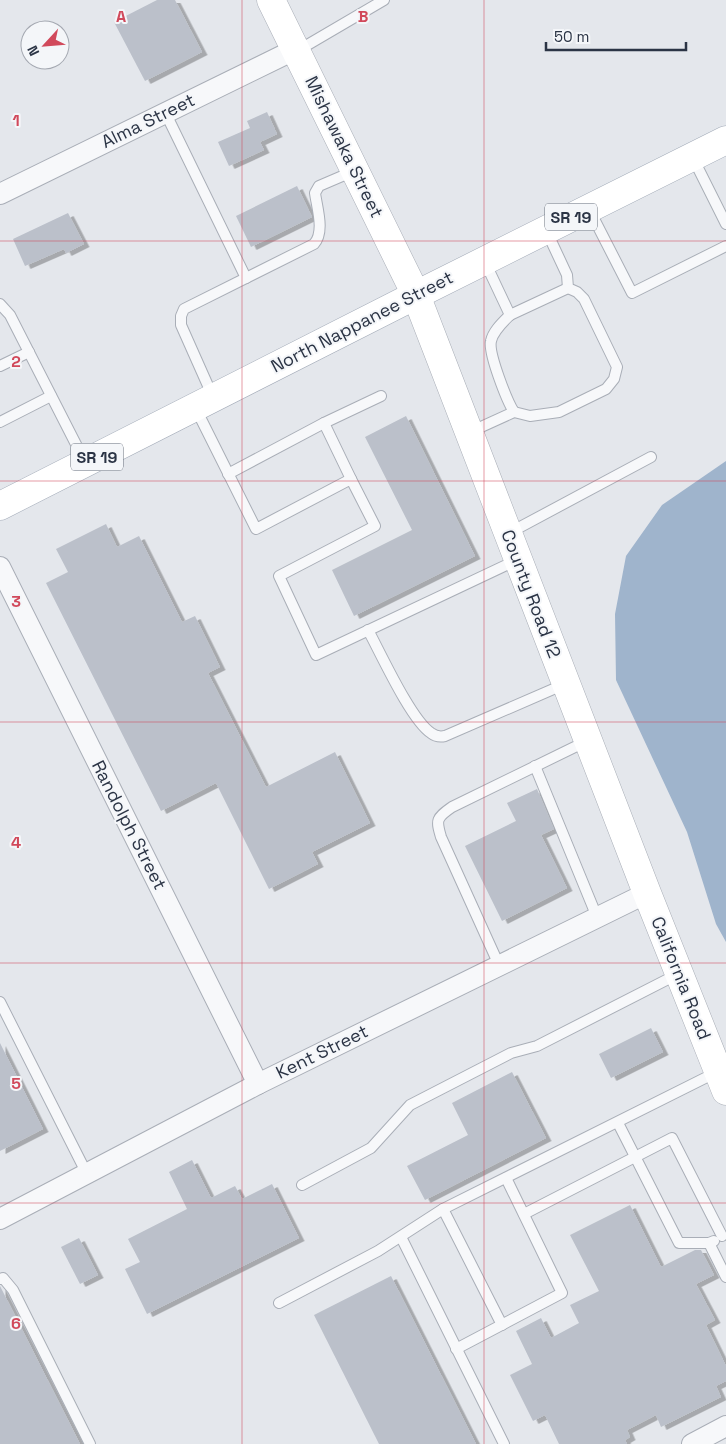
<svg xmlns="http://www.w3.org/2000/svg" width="726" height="1444" font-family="'Space Grotesk',sans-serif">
	<defs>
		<filter id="shadow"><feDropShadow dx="5.5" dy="3" stdDeviation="0" flood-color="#0004"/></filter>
	</defs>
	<rect width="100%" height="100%" fill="#e4e7ec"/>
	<!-- water -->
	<path fill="#9fb4cc" d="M 726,461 L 726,942 L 716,924 L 687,832 L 616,680 L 615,614 L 626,556 L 662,505 Z"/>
	<!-- building -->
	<g fill="#bbc0ca" filter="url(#shadow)">
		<path d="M 157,0 L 175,0 L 202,52 L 145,81 L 114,22 Z"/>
		<path d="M 267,112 L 277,134 L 260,142 L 264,150 L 229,166 L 218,142 L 250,128 L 247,121 Z"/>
		<path d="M 297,186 L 312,217 L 251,247 L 236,216 Z"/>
		<path d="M 68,213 L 84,244 L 66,253 L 64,249 L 25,266 L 13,239 Z"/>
		<path d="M 406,416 L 475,556 L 354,616 L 332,570 L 412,530 L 365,437 Z"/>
		<path d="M 106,524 L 117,547 L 139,536 L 182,622 L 195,616 L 220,667 L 208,673 L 266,787 L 335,752 L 370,823 L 312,852 L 318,864 L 269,889 L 216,783 L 161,811 L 46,583 L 68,572 L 56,549 Z"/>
		<path d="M 537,789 L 554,829 L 541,835 L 567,888 L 502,921 L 465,846 L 516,821 L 507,803 Z"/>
		<path d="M 651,1028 L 663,1052 L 611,1078 L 599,1054 Z"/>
		<path d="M 0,1043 L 43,1129 L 0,1151 Z"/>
		<path d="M 512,1072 L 546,1138 L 425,1200 L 407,1166 L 468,1135 L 452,1103 Z"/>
		<path d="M 192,1160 L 211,1198 L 235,1186 L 242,1199 L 272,1184 L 299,1238 L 147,1314 L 125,1269 L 140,1262 L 128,1239 L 187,1209 L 169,1172 Z"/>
		<path d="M 630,1205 L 661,1267 L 695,1250 L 701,1250 L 714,1275 L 696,1284 L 715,1320 L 706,1325 L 726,1366 L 726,1381 L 716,1386 L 721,1397 L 661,1427 L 656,1415 L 627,1430 L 630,1437 L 625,1440 L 627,1444 L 559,1444 L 545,1415 L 533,1421 L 510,1375 L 532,1364 L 516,1331 L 541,1318 L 551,1338 L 579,1323 L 570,1305 L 599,1291 L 570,1235 Z"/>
		<path d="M 79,1238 L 98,1275 L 80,1284 L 61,1247 Z"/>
		<path d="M 391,1276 L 476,1444 L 379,1444 L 314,1315 Z"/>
		<path d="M 0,1286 L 80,1444 L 0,1444 Z"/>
	</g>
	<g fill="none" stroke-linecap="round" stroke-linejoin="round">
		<defs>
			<g id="lane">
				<path d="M 297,51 L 384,0"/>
				<path d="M 165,112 L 246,278"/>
				<path d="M 693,158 L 726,224"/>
				<path d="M 589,209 L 632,293 L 726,246"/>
				<path d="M 485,262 L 510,315 C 503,322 493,331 491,341 C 488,353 507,401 514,412"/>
				<path d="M 0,304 L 10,315 L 85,462"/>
				<path d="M 510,315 L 568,288"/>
				<path d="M 0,366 L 29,352"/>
				<path d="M 213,397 L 181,325 L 181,316 L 184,309 L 314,244 C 325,232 317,208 315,193 L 319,186 L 354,171"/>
				<path d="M 195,407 L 256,529 L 351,479 L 375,526 L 279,576 L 316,655 L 517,560"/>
				<path d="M 0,422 L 51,396"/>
				<path d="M 324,423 L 351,479"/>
				<path d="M 470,432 L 514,412 L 530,416 L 559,412 L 606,389 L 614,379 L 617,367 L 584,299 L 577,292 L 568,288 L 567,275 L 546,230"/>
				<path d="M 228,474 L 324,423 L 381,396"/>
				<path d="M 509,533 L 651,457"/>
				<path d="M 368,630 C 381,654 411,720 431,733 C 436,737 440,737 445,736 L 565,684"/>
				<path d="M 535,766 L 597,917"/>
				<path d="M 499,965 L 441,837 C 436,820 436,818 452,807 L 587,741"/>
				<path d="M 0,1002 L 87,1174"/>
				<path d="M 618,1123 L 679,1243 L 709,1243"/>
				<path d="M 302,1185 L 371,1148 L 410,1105 L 511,1053 L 537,1046 L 678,974"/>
				<path d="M 443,1209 L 502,1325"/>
				<path d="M 524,1214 L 672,1138 L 722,1236"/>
				<path d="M 401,1237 L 504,1444"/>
				<path d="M 714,1241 L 709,1243 L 726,1277"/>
				<path d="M 0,1279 L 3,1278 L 13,1290 L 90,1444"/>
				<path d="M 279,1303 L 378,1251 L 443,1209 L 717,1072"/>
				<path d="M 456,1349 L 562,1293 L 506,1178"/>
			</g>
			<g id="street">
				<path d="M 0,194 L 296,49"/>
				<path d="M 0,567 L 258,1084"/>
				<path d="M 0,1219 L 258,1084 L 647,893"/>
				<path d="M 692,1444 L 726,1426"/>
			</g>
			<path id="secondary" d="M 271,0 L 416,295 L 647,893 L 726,1091"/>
			<path id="primary" d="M 0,506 L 416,295 L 726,140"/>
		</defs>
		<!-- lane casing -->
		<use href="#lane" stroke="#a9aeb7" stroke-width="12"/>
		<!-- street casing -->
		<use href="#street" stroke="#a9aeb7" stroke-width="22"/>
		<!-- secondary casing -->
		<use href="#secondary" stroke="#a9aeb7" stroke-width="29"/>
		<!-- primary casing -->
		<use href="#primary" stroke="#a3abb8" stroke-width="29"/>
		<!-- lane -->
		<use href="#lane" stroke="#f7f8fa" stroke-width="10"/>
		<!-- street -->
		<use href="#street" stroke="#f7f8fa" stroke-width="20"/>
		<!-- secondary -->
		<use href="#secondary" stroke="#fff" stroke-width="28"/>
		<!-- primary -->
		<use href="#primary" stroke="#fff" stroke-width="28"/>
	</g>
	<!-- grid -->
	<path fill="none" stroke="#d1495b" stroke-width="1" stroke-opacity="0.55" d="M 242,0 L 242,1444M 484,0 L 484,1444M 0,241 L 726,241M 0,481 L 726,481M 0,722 L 726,722M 0,963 L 726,963M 0,1203 L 726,1203"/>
	<g text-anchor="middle" stroke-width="4" stroke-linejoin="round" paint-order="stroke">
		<!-- shield labels -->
		<g fill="#f4f6f9" stroke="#676e7b" stroke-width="1">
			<rect x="545" y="203.5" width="52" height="27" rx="4"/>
			<rect x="71" y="443.5" width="52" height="27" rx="4"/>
		</g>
		<g font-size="16" font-weight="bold" fill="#2b3445">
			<text x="571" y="223">SR 19</text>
			<text x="97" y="463">SR 19</text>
		</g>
		<!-- street labels -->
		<g font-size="18" fill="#2b3445" stroke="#f4f6f9">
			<text transform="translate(148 121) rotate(-26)" y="6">Alma Street</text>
			<text transform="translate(344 147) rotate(64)" y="6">Mishawaka Street</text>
			<text transform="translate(362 322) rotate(-27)" y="6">North Nappanee Street</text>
			<text transform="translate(531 594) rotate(69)" y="6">County Road 12</text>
			<text transform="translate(129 825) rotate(63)" y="6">Randolph Street</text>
			<text transform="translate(681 978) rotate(68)" y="6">California Road</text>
			<text transform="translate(322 1052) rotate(-26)" y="6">Kent Street</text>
		</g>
	</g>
	<g font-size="16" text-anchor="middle" font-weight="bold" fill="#d1495b" stroke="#f4f6f9" stroke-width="4" stroke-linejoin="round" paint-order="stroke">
		<text x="121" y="22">A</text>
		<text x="363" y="22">B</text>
		<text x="16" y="126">1</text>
		<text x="16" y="367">2</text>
		<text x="16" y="607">3</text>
		<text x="16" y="848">4</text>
		<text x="16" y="1089">5</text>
		<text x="16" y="1329">6</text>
	</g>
	<!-- north arrow -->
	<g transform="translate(45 45) rotate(244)"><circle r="24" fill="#f4f6f9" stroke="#a4a8b1"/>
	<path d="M0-4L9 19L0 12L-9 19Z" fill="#d1495b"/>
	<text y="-8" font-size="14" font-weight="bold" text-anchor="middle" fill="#2b3445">N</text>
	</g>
	<!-- scale -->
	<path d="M546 42v8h140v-8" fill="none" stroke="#2b3445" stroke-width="2.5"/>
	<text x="554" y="42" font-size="15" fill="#2b3445" stroke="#f4f6f9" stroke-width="4" paint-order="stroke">50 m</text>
</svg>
